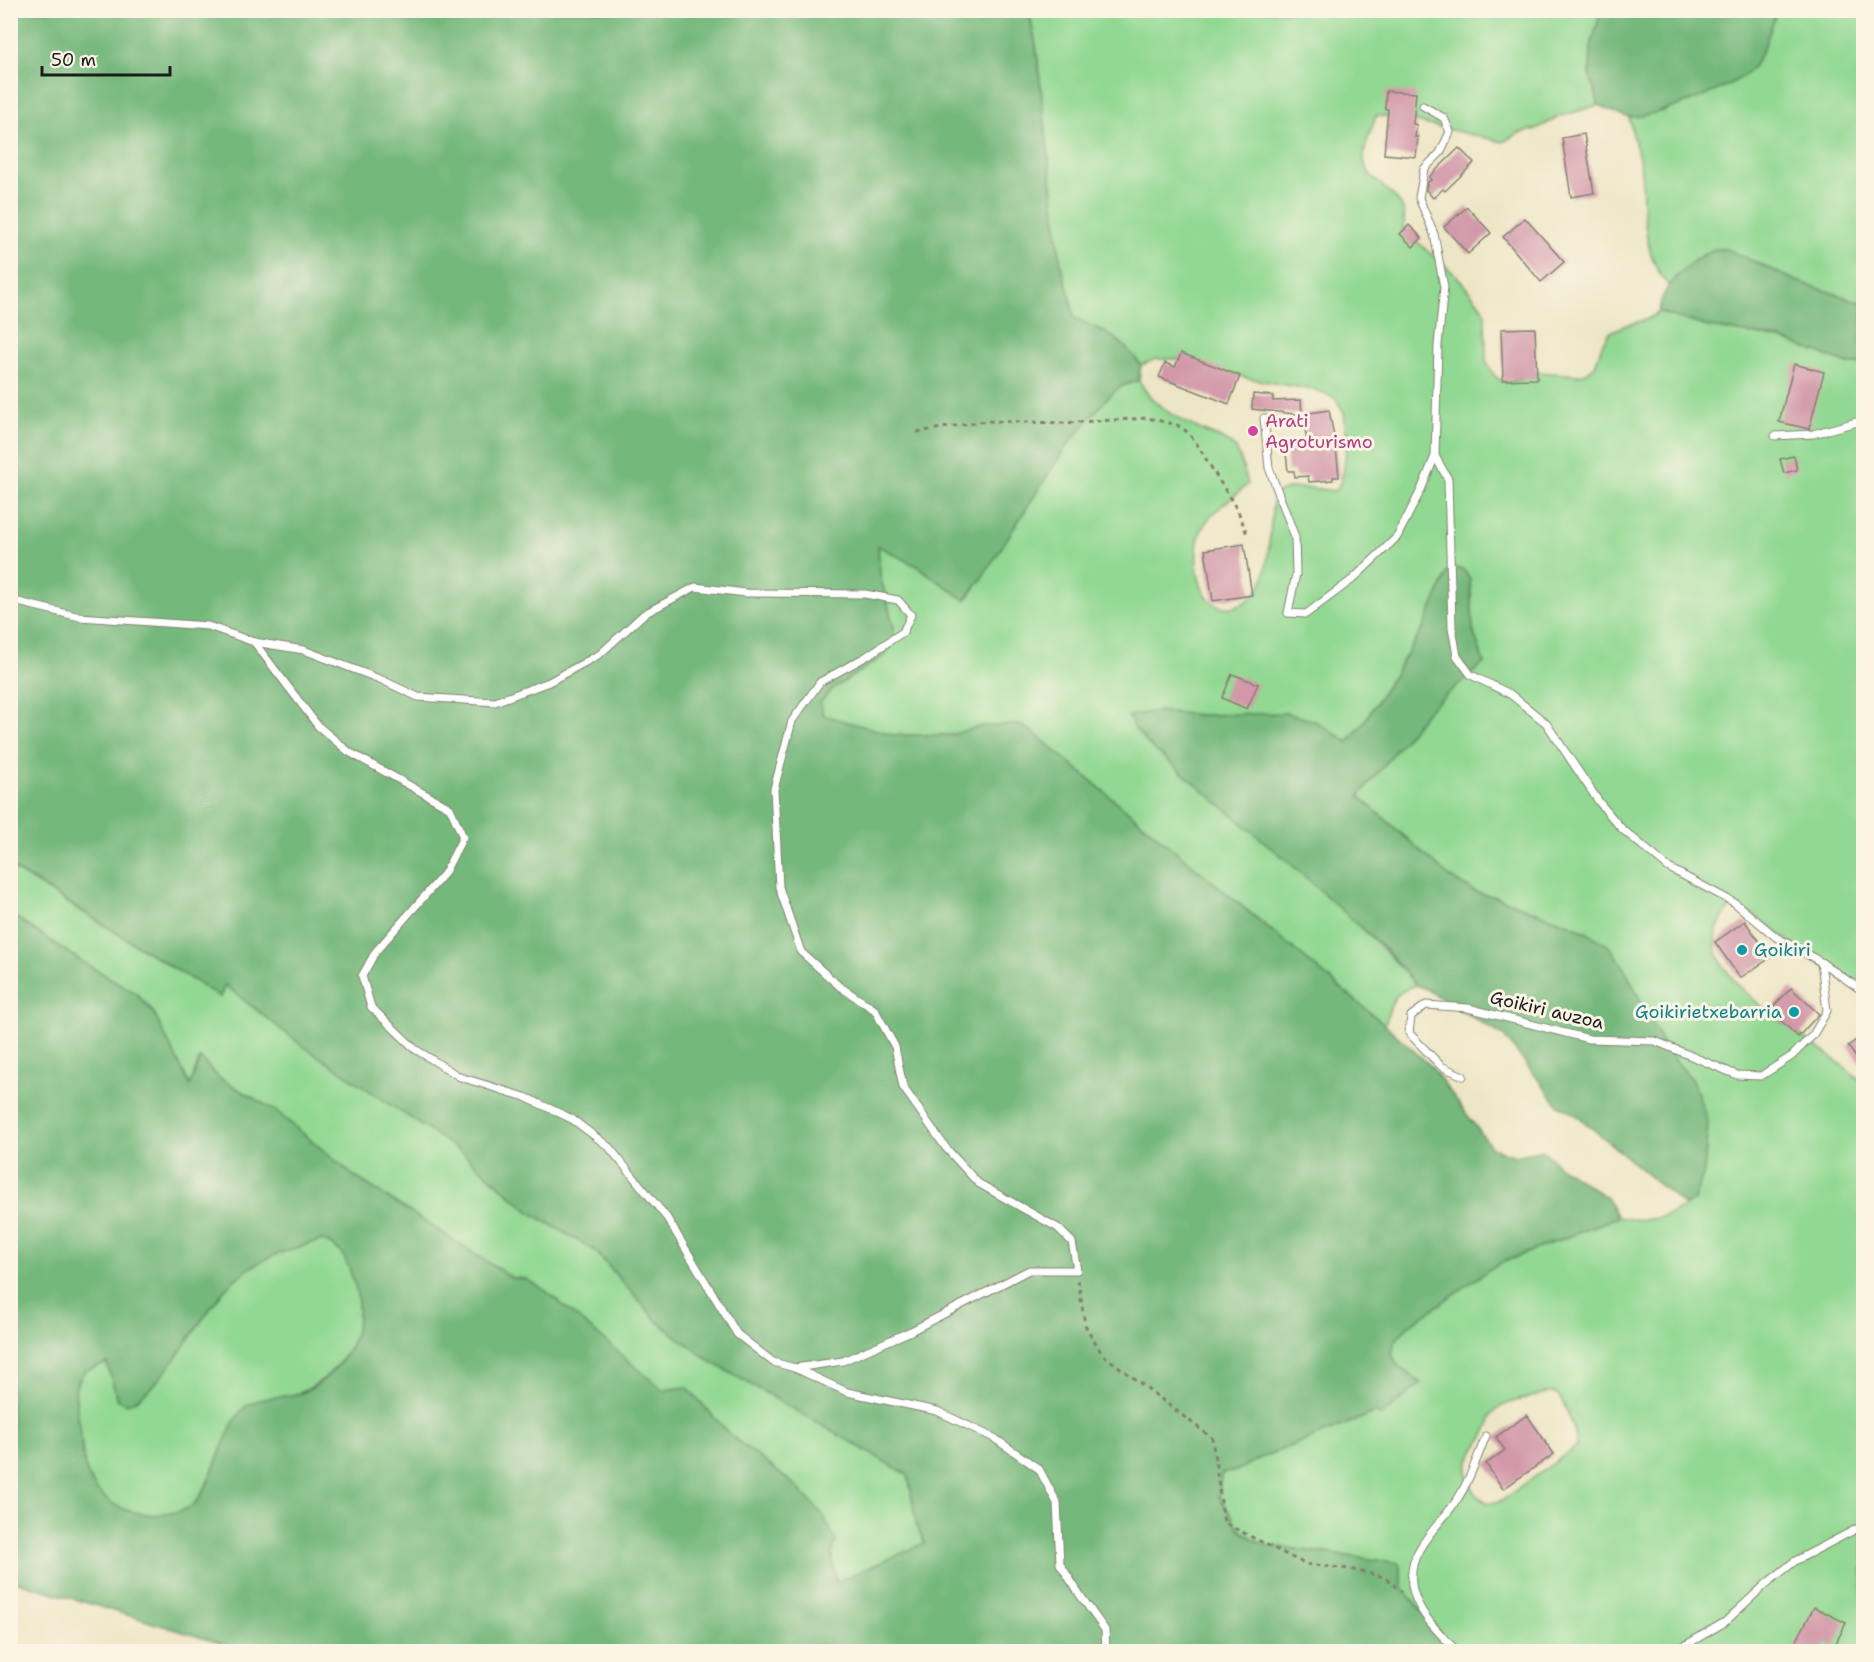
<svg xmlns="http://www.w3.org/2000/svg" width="1874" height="1662" font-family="'Shantell Sans',sans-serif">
	<rect width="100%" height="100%" fill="#fcf5e5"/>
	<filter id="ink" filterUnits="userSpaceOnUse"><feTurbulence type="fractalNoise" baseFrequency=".0167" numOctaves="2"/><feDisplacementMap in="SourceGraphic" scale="12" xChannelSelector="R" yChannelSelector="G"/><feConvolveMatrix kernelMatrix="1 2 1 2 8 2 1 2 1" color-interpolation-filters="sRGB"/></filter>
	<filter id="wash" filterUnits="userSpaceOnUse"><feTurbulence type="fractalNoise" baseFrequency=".008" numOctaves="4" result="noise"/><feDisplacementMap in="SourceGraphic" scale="24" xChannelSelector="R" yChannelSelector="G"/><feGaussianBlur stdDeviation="1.35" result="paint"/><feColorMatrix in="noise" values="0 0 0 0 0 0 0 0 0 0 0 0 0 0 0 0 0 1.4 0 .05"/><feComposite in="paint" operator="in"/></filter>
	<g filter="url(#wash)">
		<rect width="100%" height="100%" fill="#ede6c6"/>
		<!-- green -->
		<g fill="#91d892" stroke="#567a57" stroke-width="1.5" fill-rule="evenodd">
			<path d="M 1029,11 L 1601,11 L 1591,47 L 1590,75 L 1599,105 L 1561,116 L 1536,129 L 1519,133 L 1503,142 L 1395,117 L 1376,116 C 1372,128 1365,143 1364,156 C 1362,182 1403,191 1404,216 C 1405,221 1403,226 1403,230 L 1457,276 L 1482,307 L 1485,314 L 1486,360 L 1493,374 L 1501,381 L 1509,382 L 1522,379 L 1537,372 L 1579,375 L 1587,373 L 1595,366 L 1602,345 L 1609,333 L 1623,326 L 1648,319 L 1659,312 L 1705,326 L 1781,339 L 1848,364 L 1859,364 L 1863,361 L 1863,981 C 1818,982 1764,905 1729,908 C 1722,918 1715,929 1715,942 C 1718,994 1829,1047 1863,1083 L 1863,1651 L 1464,1651 L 1447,1641 L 1403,1589 L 1399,1563 L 1264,1545 L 1241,1531 L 1219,1496 L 1221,1473 L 1236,1471 L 1258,1459 L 1377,1412 L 1421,1383 L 1399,1367 L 1392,1355 L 1395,1341 L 1407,1327 L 1496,1265 L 1618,1217 C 1637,1221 1659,1221 1676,1211 C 1682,1208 1687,1204 1694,1201 L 1693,1080 L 1679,1065 L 1662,1043 L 1622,964 L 1579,928 L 1496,897 L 1477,893 L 1450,877 L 1359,796 L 1427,711 L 1484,663 L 1473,631 L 1470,579 L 1448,572 L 1423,629 L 1366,719 L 1348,742 L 1315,721 L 1200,715 L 1157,711 L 1148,744 C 1238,820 1339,896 1416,985 C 1390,995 1392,1001 1385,1025 L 1030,730 L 982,726 L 950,735 L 894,735 L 823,716 L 820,703 L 832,689 L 884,656 L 894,628 L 880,575 L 878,545 L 917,566 L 966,600 L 980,581 L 1065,448 L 1106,399 L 1120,387 L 1139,380 C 1150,404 1180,421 1204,431 C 1213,436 1230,440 1236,449 C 1242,459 1244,473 1248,484 C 1233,499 1211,510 1202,529 C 1189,554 1198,624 1241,604 C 1250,600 1257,594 1261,585 C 1270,566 1270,519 1274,495 C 1292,483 1314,489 1334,491 L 1339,486 L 1343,474 L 1347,445 L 1344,412 L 1335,398 L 1319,391 L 1247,378 L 1176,359 L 1156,359 L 1141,365 C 1118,335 1108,333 1074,318 L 1070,297 L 1061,266 L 1036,45 ZM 1545,1393 L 1557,1393 C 1567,1409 1575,1427 1577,1446 L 1503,1500 C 1494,1504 1485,1505 1478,1496 C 1453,1466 1477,1452 1489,1426 C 1490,1423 1489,1419 1491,1416 C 1497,1402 1532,1398 1545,1393 Z"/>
			<path d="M 1777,11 L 1863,11 L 1864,248 L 1862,251 L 1864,258 L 1863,303 L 1703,254 L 1668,285 C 1639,252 1646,204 1640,163 C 1637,148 1632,133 1629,117 L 1665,111 L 1761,53 Z"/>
			<path d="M 10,867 L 220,997 L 225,985 L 300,1044 L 464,1154 L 531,1213 L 594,1250 L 658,1322 L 710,1361 L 909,1475 L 918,1527 L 925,1543 L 836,1583 L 832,1552 L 795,1485 L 730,1435 L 687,1387 L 663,1390 L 546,1291 L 526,1279 L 512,1278 L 354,1176 L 276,1111 L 219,1078 L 200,1058 L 190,1086 L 153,1012 L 136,993 L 81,961 L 11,914 Z"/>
			<path d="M 322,1240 C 346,1250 347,1262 355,1285 C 372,1331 337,1381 293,1395 C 283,1399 267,1396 258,1401 C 250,1405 242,1417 236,1424 C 217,1443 209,1500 187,1509 C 152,1522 107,1514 89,1477 C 82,1462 82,1444 80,1428 C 79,1418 73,1396 76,1387 C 77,1382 82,1376 84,1371 L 107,1363 L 117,1399 L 137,1400 L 163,1373 L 226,1287 L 240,1274 L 268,1256 Z"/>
		</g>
		<!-- forest -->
		<g fill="#74b87c" stroke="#486a4c" stroke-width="1.5" fill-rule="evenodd">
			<path d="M 1601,10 L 1777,10 L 1777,11 C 1770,29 1764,54 1751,69 C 1736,87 1651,119 1629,117 C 1619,116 1607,109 1599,105 L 1590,75 L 1591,47 Z"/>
			<path d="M 11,11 L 1029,11 L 1036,45 L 1061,266 L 1070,297 L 1074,318 C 1107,333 1118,335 1141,365 L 1139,380 L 1120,387 L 1106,399 L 1065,448 L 980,581 L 965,600 L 917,566 L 878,546 L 880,575 L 894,628 L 893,645 L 884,656 L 832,689 L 820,703 L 823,715 L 894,735 L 950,735 L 982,726 L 1020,725 L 1030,730 L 1385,1025 L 1430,1065 L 1492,1148 L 1515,1156 L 1543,1150 L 1560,1167 L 1606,1197 L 1618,1217 L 1496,1265 L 1407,1327 L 1395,1341 L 1392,1355 L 1399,1367 L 1421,1383 L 1381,1416 L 1376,1412 L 1258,1459 L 1236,1471 L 1221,1474 L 1219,1496 L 1241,1531 L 1264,1545 L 1399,1563 L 1403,1589 L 1447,1640 L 1464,1651 L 246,1651 L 11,1580 L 10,914 L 81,961 L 136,993 L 153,1012 L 190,1085 L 200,1058 L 219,1078 L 276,1111 L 354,1176 L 512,1278 L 526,1279 L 546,1291 L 663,1390 L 687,1387 L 730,1435 L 795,1485 L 824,1516 L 836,1542 L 832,1553 L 836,1582 L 925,1543 L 917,1527 L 908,1475 L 710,1361 L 658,1322 L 594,1250 L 531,1213 L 464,1154 L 300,1044 L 225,985 L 220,997 L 11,867 ZM 322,1240 C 342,1249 345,1256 352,1276 C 369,1323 351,1363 310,1389 C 289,1401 259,1392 242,1410 C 222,1431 210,1500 188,1508 C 152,1522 107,1514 89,1477 C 82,1462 82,1444 80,1428 C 79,1418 73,1396 76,1387 C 77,1382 82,1376 84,1371 L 107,1363 L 117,1399 L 127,1404 C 165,1390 199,1316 228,1286 C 255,1258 286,1251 322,1240 Z"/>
			<path d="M 1715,249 L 1727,249 L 1794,280 L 1863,303 L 1863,361 L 1859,364 L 1849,364 L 1781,339 L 1705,326 L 1659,312 C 1661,285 1691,259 1715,249 Z"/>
			<path d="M 1453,568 L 1463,569 L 1470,579 L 1473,630 L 1484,663 L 1427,711 L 1359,796 L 1450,877 L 1477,893 L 1496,897 L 1579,928 L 1608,945 L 1622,964 L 1662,1043 L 1679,1065 L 1693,1080 L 1708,1123 L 1704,1173 L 1693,1201 L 1684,1205 L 1575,1114 L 1558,1105 L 1504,1036 L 1426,989 L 1416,985 L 1386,950 L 1293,866 L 1148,744 L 1135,729 L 1128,716 L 1157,711 L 1200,715 L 1287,713 L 1315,721 L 1348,742 L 1366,719 L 1423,629 L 1448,571 Z"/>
		</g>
		<g id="blocks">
			<!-- building -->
			<g fill="#d298a9">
				<path d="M 1386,91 L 1416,93 L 1413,124 L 1417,125 L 1415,137 L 1418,137 L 1416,157 L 1384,154 L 1388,109 L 1385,109 Z"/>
				<path d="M 1584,134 L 1594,193 L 1571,197 L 1562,138 Z"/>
				<path d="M 1459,148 L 1474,163 L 1445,191 L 1443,189 L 1433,198 L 1426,190 L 1427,183 L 1431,180 L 1429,177 Z"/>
				<path d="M 1467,207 L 1491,233 L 1468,254 L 1444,227 Z"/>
				<path d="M 1525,218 L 1564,262 L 1541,282 L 1503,237 Z"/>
				<path d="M 1409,225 L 1422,238 L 1413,247 L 1400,234 Z"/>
				<path d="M 1535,328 L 1537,379 L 1503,380 L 1501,329 Z"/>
				<path d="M 1181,353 L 1240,376 L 1229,404 L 1159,377 L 1165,363 L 1175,367 Z"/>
				<path d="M 1794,364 L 1824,372 L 1809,429 L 1779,422 Z"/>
				<path d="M 1253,394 L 1273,396 L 1273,401 L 1301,400 L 1302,415 L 1252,409 Z"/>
				<path d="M 1329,410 L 1334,437 L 1335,437 L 1339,477 L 1333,477 L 1333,480 L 1309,482 L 1308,476 L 1295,477 L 1294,471 L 1288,471 L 1285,444 L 1307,442 L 1303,414 Z"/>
				<path d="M 1794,456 L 1797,470 L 1784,473 L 1780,459 Z"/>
				<path d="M 1244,544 L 1252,595 L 1213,601 L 1205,550 Z"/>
				<path d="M 1232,674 L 1258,684 L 1247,709 L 1222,698 Z"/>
				<path d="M 1745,921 L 1770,958 L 1740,978 L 1715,942 Z"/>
				<path d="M 1791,988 L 1819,1014 L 1798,1037 L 1770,1010 Z"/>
				<path d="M 1863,1035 L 1863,1068 L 1848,1046 Z"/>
				<path d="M 1527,1415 L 1554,1454 L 1503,1489 L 1486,1464 L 1505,1450 L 1496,1437 Z"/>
				<path d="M 1814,1607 L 1846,1623 L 1834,1647 L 1826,1643 L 1822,1652 L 1791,1652 Z"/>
			</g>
		</g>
	</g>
	<g filter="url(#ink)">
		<use href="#blocks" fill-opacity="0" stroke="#848171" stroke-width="1.5"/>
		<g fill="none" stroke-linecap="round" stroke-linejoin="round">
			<defs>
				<g id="lane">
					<path d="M 1423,106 L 1444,118 L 1450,132 L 1440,153 L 1424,169 L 1419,198 L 1434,234 L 1444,287 L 1438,345 L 1435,456 L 1448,479 L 1452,628 L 1457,656 L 1471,675 L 1510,694 L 1546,723 L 1599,802 L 1621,828 L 1669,868 L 1735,903 L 1776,937 L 1821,962 L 1864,992"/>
					<path d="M 1264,418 L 1269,468 L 1295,537 L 1296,574 L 1288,613 L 1306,614 L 1353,579 L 1397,537 L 1421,490 L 1435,456"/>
					<path d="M 1775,436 L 1813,434 L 1864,420"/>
					<path d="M 10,600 L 80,617 L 208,626 L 254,642 L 318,726 L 349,752 L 450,808 L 463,837 L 444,874 L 376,951 L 362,976 L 371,1007 L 415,1049 L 460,1077 L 525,1097 L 572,1119 L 609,1147 L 667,1218 L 737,1334 L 773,1362 L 795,1368 L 847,1392 L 937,1411 L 994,1438 L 1039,1469 L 1057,1503 L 1060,1564 L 1080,1595 L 1105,1630 L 1106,1652"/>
					<path d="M 254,642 L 304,650 L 382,680 L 418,697 L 495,702 L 549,682 L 600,654 L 644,614 L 695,587 L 746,593 L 865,594 L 898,600 L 911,615 L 903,632 L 867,656 L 820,682 L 792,721 L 774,789 L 779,887 L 801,952 L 839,986 L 875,1010 L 895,1047 L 903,1087 L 946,1148 L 978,1183 L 1058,1228 L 1072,1242 L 1077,1270 L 1029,1270 L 911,1331 L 843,1361 L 795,1368"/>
					<path d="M 1463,1076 L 1441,1066 L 1409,1033 L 1411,1016 L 1426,1005 L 1468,1008 L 1589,1039 L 1655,1041 L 1737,1075 L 1761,1076 L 1792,1056 L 1813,1035 L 1827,1011 L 1821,962"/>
					<path d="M 1458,1652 C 1430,1624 1396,1592 1419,1550 C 1430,1530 1449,1514 1460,1495 C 1471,1477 1478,1455 1486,1436"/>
					<path d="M 1669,1652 L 1686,1645 L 1725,1622 L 1766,1584 L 1795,1561 L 1864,1525"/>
				</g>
			</defs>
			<!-- lane casing -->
			<use href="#lane" stroke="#848171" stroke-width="9"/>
			<!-- path -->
			<g stroke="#848171" stroke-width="3" stroke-dasharray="4.5 4.5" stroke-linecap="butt">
				<path d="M 917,432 L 986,421 L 1063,423 L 1148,418 L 1177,425 L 1186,431 L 1195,441 L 1238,511 L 1247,534"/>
				<path d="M 1078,1280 L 1085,1325 L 1102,1354 L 1212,1438 L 1224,1523 L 1305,1564 L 1349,1569 L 1384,1577 L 1402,1592"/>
			</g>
			<!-- lane -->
			<use href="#lane" stroke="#fff" stroke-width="7"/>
		</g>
	</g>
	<!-- markers -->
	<circle fill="#d1479c" stroke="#fcf5e5" stroke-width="2" cx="1253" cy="431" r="6"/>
	<g fill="#0f9aa8" stroke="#fcf5e5" stroke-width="2">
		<circle cx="1742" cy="950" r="6"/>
		<circle cx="1794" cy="1012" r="6"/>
	</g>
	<g text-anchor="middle" stroke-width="6" stroke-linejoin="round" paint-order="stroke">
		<!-- hotel labels -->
		<g font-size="18" fill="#b23c85" stroke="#fcf5e5" text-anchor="start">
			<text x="1265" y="427">Arati<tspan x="1265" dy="21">Agroturismo</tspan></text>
		</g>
		<!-- culture labels -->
		<g font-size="18" fill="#0d838f" stroke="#fcf5e5" text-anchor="start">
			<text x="1754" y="956">Goikiri</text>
			<text x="1782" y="1018" text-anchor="end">Goikirietxebarria</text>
		</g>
		<!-- street labels -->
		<g font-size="18" fill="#1c1c1c" stroke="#fcf5e5">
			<text transform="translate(1547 1010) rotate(13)" y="6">Goikiri auzoa</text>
		</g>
	</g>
	<!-- margin -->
	<rect width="1874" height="1662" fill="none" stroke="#fcf5e5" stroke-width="36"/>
	<!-- scale -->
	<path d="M42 66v9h128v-9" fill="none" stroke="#1c1c1c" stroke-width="3"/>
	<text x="51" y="66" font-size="18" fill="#1c1c1c" stroke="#fcf5e5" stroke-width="4.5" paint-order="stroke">50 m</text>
</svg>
